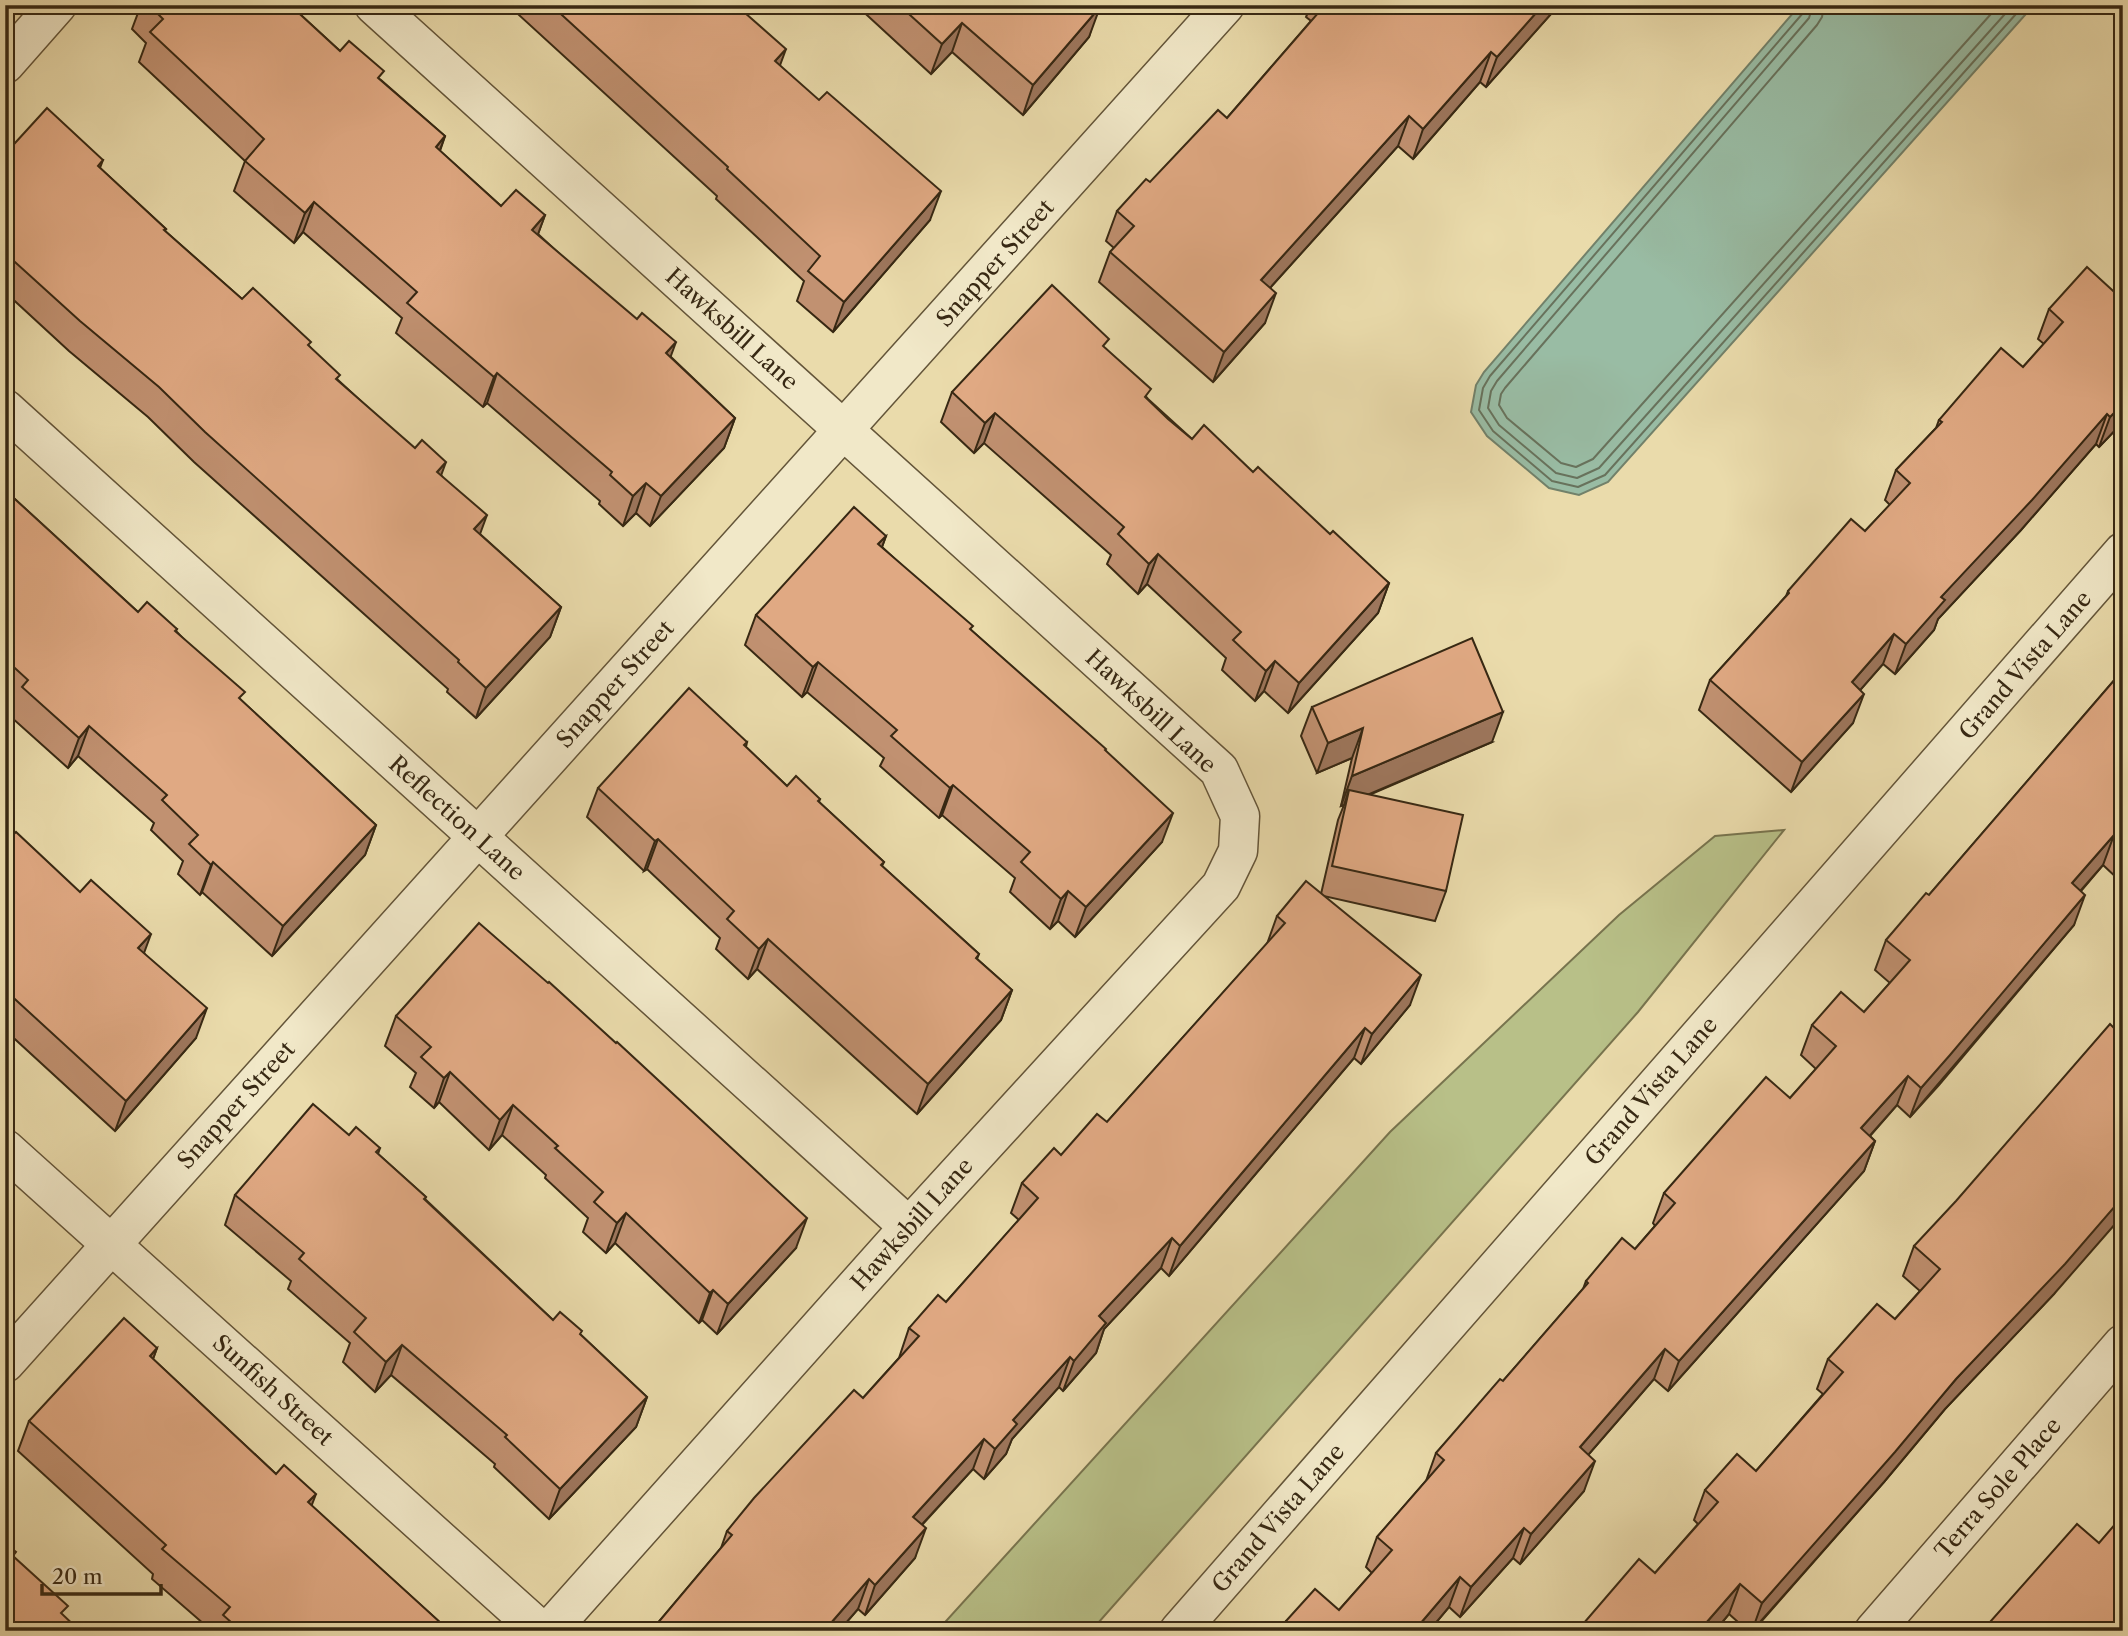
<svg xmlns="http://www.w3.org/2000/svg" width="2128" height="1636" font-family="'Libre Caslon Text',serif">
	<rect width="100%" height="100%" fill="#eadbab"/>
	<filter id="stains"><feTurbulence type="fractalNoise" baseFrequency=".00286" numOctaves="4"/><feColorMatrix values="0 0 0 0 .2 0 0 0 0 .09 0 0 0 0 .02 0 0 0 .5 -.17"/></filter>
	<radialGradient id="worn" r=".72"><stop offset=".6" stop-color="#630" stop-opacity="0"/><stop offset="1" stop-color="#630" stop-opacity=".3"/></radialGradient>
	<!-- green -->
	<path fill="#b8c088" stroke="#78744e" stroke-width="2" d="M 1784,830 L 1638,1012 L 1091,1631 L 937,1631 L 1390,1132 L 1619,915 L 1715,836 Z"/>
	<!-- water -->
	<path fill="#99bca4" stroke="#72816a" stroke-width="2" d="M 1800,5 L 2034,5 L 1608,482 L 1579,495 L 1549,488 L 1487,436 L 1471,412 L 1476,385 L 1484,372 Z"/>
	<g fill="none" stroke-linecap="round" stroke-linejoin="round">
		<!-- shore -->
		<g stroke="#68725c" stroke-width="2">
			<path d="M 1805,5 L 1803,13 L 1490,376 L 1483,388 L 1479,410 L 1493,431 L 1552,481 L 1578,487 L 1605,475 L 2024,5"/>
			<path d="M 1813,5 L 1809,18 L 1497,381 L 1491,391 L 1488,408 L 1499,425 L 1556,473 L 1577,478 L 1599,468 L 2013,5"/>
			<path d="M 1824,5 L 1822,17 L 1817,25 L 1505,388 L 1501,394 L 1499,405 L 1507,418 L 1561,463 L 1576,467 L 1593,459 L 1999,5"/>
		</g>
		<defs>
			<g id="minor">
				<path d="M 374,5 L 1219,770 L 1240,816 L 1238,851 L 1221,886 L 909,1227 L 549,1631"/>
				<path d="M 5,64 L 57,5"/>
				<path d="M 5,409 L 909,1227"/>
				<path d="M 5,1149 L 541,1631"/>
				<path d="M 5,1363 L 1225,5"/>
				<path d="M 1179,1631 L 2123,552"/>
				<path d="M 1874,1631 L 2123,1344"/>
			</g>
		</defs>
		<!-- minor casing -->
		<use href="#minor" stroke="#645539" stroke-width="41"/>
		<!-- minor -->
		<use href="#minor" stroke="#f1e8c8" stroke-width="38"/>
	</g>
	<!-- wall -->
	<g fill="#c19171" stroke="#372813" stroke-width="2">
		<path d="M 141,5 L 290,5 L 340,51 L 381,80 L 445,136 L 440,151 L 501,206 L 545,215 L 538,234 L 671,357 L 735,418 L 724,448 L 650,526 L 636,513 L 623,526 L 599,504 L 600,501 L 487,403 L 483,407 L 396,333 L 402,318 L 303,232 L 294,243 L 234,191 L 245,161 L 139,62 L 146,43 L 132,29 Z"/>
		<path d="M 508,5 L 738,5 L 737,7 L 780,66 L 930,220 L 833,332 L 797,301 L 804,281 L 716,199 L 717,196 Z"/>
		<path d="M 856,5 L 1098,5 L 1089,37 L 1023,115 L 952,52 L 931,74 Z"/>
		<path d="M 1311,5 L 1559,5 L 1486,87 L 1480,82 L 1413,159 L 1398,146 L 1270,288 L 1265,323 L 1213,382 L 1099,282 L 1110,252 L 1114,248 L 1106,241 L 1117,211 L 1227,118 L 1311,21 L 1306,17 Z"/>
		<path d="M 5,154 L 103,160 L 100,168 L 166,229 L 165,231 L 242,299 L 309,346 L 338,380 L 441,475 L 480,534 L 561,607 L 550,637 L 476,718 L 447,692 L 448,689 L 194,462 L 148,417 L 69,351 L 5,292 Z"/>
		<path d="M 2123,300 L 2123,422 L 2099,447 L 2096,444 L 2021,530 L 1938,619 L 1934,630 L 1895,674 L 1883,664 L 1860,690 L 1853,723 L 1791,792 L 1699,710 L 1710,680 L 1786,596 L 1788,591 L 1865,531 L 1890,505 L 1885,500 L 1896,470 L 1936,428 L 1939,420 L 2023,367 L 2044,344 L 2038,339 L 2049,309 Z"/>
		<path d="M 1106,349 L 1148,399 L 1192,439 L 1253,472 L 1389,583 L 1378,613 L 1288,713 L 1264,691 L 1255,701 L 1222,670 L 1226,658 L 1147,584 L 1138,594 L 1107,564 L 1111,555 L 984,443 L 974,453 L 941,422 L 952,392 Z"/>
		<path d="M 5,490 L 138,612 L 177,629 L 176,631 L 241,700 L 376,825 L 365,855 L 272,956 L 202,892 L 200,895 L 178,874 L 183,861 L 151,830 L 154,823 L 78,756 L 68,768 L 11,717 L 14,707 L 5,699 Z"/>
		<path d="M 886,536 L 882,547 L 971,630 L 1105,750 L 1162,842 L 1075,937 L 1058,921 L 1050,929 L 1010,892 L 1015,878 L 942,815 L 939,818 L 880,766 L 884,758 L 807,692 L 802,697 L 745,645 L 756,615 Z"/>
		<path d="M 2123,670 L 2123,873 L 2118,879 L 2103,865 L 2081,891 L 2074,925 L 1939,1085 L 1910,1117 L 1897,1105 L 1870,1136 L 1875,1141 L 1864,1171 L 1668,1391 L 1654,1379 L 1588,1455 L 1584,1491 L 1520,1564 L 1513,1558 L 1460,1617 L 1449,1607 L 1429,1631 L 1283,1631 L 1286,1621 L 1339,1610 L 1372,1573 L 1366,1567 L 1377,1537 L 1426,1481 L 1436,1453 L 1503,1381 L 1583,1289 L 1586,1281 L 1635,1249 L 1655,1226 L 1653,1223 L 1664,1193 L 1790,1098 L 1816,1069 L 1801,1055 L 1812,1025 L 1864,1012 L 1890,983 L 1875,970 L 1886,940 L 1929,895 Z"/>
		<path d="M 1312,707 L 1492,742 L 1369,795 L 1446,891 L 1435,921 L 1324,896 L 1410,1005 L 1361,1064 L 1354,1058 L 1169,1276 L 1161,1268 L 1104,1329 L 1096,1353 L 1063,1391 L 1059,1387 L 1012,1439 L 1006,1454 L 984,1479 L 973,1469 L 922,1525 L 915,1558 L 865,1615 L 858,1609 L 839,1631 L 651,1631 L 721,1548 L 727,1531 L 863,1398 L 899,1358 L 909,1328 L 946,1302 L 1019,1220 L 1011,1213 L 1022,1183 L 1107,1122 L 1267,944 L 1277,916 L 1321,894 L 1338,820 L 1344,805 L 1341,806 L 1352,758 L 1317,773 L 1301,736 Z"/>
		<path d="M 747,742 L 746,747 L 787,786 L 820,799 L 819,802 L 884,862 L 882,866 L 979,954 L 977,959 L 1012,990 L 1001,1020 L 917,1114 L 757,969 L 748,979 L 716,949 L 720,938 L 647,869 L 644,871 L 587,817 L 598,788 Z"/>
		<path d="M 5,826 L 144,953 L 196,1038 L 115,1131 L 5,1030 Z"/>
		<path d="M 396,1016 L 796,1248 L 717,1334 L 702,1320 L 699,1323 L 615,1243 L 606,1253 L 583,1232 L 588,1218 L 545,1178 L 546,1175 L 502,1135 L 489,1150 L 439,1102 L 434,1108 L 410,1087 L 416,1073 L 385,1046 Z"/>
		<path d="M 349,1135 L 380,1148 L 378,1154 L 426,1197 L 425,1199 L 553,1320 L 581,1335 L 647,1397 L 636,1427 L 549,1519 L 494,1467 L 495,1464 L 391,1375 L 375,1392 L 343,1362 L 350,1343 L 288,1289 L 291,1281 L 225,1225 L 235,1195 Z"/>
		<path d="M 1914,1246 L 2054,1294 L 1945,1409 L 1884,1482 L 1753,1631 L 1748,1631 L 1729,1614 L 1715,1631 L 1577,1631 L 1655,1573 L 1698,1524 L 1694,1520 L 1705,1490 L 1756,1471 L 1823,1394 L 1817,1389 L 1828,1359 L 1895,1319 L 1920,1291 L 1903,1276 Z"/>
		<path d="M 157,1348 L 153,1359 L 276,1474 L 443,1625 L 441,1631 L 212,1631 L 152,1579 L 153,1574 L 18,1451 L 29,1421 Z"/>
		<path d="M 2123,1496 L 2123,1508 L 2120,1505 Z"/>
	</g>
	<!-- shaded-wall -->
	<g fill="#9d765c" stroke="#372813" stroke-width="2">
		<path d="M 1543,5 L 1559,5 L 1486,87 L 1497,57 Z"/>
		<path d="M 1100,7 L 1089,37 L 1023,115 L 1033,85 Z"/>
		<path d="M 962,23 L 952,52 L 931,74 L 942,44 Z"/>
		<path d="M 786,49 L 775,79 L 775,61 Z"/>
		<path d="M 1491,52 L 1480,82 L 1413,159 L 1423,129 Z"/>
		<path d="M 1409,116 L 1398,146 L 1250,310 L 1261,280 Z"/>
		<path d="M 445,136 L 434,166 L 436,147 Z"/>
		<path d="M 941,191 L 930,220 L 833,332 L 844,302 Z"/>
		<path d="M 314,202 L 303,232 L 294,243 L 305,213 Z"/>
		<path d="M 545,215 L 534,245 L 532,230 Z"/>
		<path d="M 1276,293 L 1265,323 L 1213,382 L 1224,352 Z"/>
		<path d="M 676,342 L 665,372 L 666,353 Z"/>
		<path d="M 497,373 L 487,403 L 483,407 L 494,377 Z"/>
		<path d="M 2123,404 L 2123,422 L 2099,447 L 2110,417 Z"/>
		<path d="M 995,413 L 984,443 L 974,453 L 985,423 Z"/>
		<path d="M 2107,414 L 2096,444 L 2021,530 L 1938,619 L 1934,630 L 1895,674 L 1906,644 L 1941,597 Z"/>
		<path d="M 735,418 L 724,448 L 650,526 L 661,496 Z"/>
		<path d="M 446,462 L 435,492 L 437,472 Z"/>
		<path d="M 646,483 L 636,513 L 623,526 L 633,496 Z"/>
		<path d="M 487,515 L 476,545 L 474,529 Z"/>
		<path d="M 886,536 L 875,566 L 878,544 Z"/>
		<path d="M 1158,554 L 1147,584 L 1138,594 L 1149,564 Z"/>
		<path d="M 1389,583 L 1378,613 L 1288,713 L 1299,683 Z"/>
		<path d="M 561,607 L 550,637 L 476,718 L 486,688 Z"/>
		<path d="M 1894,634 L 1883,664 L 1841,712 L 1852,682 Z"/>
		<path d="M 1275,661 L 1264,691 L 1255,701 L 1266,671 Z"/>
		<path d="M 818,662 L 807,692 L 802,697 L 813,667 Z"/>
		<path d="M 1864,694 L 1853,723 L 1791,792 L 1802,762 Z"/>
		<path d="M 1503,712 L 1492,742 L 1346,804 L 1349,790 L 1344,805 L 1341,806 L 1352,776 Z"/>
		<path d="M 89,726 L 78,756 L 68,768 L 79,738 Z"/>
		<path d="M 1363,728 L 1352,758 L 1317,773 L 1328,743 Z"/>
		<path d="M 953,785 L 942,815 L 939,818 L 950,788 Z"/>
		<path d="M 1173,813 L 1162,842 L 1075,937 L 1086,907 Z"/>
		<path d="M 376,825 L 365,855 L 272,956 L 283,926 Z"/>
		<path d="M 2114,835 L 2103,865 L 2061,913 L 2072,883 Z"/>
		<path d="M 658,839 L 647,869 L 644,871 L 655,841 Z"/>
		<path d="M 213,862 L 202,892 L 200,895 L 211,865 Z"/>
		<path d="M 2123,866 L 2123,873 L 2118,879 Z"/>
		<path d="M 1068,891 L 1058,921 L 1050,929 L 1061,899 Z"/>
		<path d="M 2085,895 L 2074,925 L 1910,1117 L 1921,1088 Z"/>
		<path d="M 151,934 L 140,964 L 138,948 Z"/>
		<path d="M 768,939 L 757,969 L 748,979 L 759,949 Z"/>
		<path d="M 1421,975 L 1410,1005 L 1361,1064 L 1372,1034 Z"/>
		<path d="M 1012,990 L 1001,1020 L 917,1114 L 928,1084 Z"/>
		<path d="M 207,1008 L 196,1038 L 115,1131 L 126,1101 Z"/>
		<path d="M 1365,1028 L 1354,1058 L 1169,1276 L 1180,1246 Z"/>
		<path d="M 450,1072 L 439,1102 L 434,1108 L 444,1078 Z"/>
		<path d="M 1908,1076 L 1897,1105 L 1850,1158 L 1861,1128 Z"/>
		<path d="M 513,1105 L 502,1135 L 489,1150 L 500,1120 Z"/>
		<path d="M 1875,1141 L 1864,1171 L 1668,1391 L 1679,1361 Z"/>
		<path d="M 2123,1197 L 2123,1215 L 2054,1294 L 1945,1409 L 1884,1482 L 1752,1631 L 1762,1603 L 1956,1379 Z"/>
		<path d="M 626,1213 L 615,1243 L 606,1253 L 617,1223 Z"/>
		<path d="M 807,1218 L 796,1248 L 717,1334 L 728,1304 Z"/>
		<path d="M 1172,1238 L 1161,1268 L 1104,1329 L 1096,1353 L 1063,1391 L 1074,1361 L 1099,1316 Z"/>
		<path d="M 713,1290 L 702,1320 L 699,1323 L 710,1293 Z"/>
		<path d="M 402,1345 L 391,1375 L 375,1392 L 386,1362 Z"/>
		<path d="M 157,1348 L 146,1378 L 150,1356 Z"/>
		<path d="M 1665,1349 L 1654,1379 L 1569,1477 L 1580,1447 Z"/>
		<path d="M 1070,1357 L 1059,1387 L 1012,1439 L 1006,1454 L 984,1479 L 995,1449 L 1013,1420 Z"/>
		<path d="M 647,1397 L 636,1427 L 549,1519 L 560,1489 Z"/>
		<path d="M 984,1439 L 973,1469 L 902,1546 L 913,1517 Z"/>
		<path d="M 1595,1461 L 1584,1491 L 1520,1564 L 1531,1534 Z"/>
		<path d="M 316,1494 L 305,1523 L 308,1502 Z"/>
		<path d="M 926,1528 L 915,1558 L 865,1615 L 875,1585 Z"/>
		<path d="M 1524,1528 L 1513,1558 L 1460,1617 L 1471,1587 Z"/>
		<path d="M 1460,1577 L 1449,1607 L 1429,1631 L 1414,1631 Z"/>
		<path d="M 869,1579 L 858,1609 L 839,1631 L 824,1631 Z"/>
		<path d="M 1740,1584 L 1729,1614 L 1715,1631 L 1699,1631 Z"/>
	</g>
	<!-- building -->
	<g fill="#e0a983" stroke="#372813" stroke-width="2">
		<path d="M 149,5 L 290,5 L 340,51 L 349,41 L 384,71 L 378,78 L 445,136 L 436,147 L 501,206 L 516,190 L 545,215 L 532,230 L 637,319 L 642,313 L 676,342 L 666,353 L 735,418 L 661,496 L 646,483 L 633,496 L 610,475 L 612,472 L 497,373 L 494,377 L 407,303 L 417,292 L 314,202 L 305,213 L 245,161 L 264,139 L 150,32 L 163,19 Z"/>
		<path d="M 551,5 L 736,5 L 786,49 L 775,61 L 819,100 L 827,92 L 941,191 L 844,302 L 808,271 L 820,256 L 727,169 L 728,167 Z"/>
		<path d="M 899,5 L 1098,5 L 1100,7 L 1033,85 L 962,23 L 942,44 Z"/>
		<path d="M 1325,5 L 1543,5 L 1497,57 L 1491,52 L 1423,129 L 1409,116 L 1261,280 L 1276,293 L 1224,352 L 1110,252 L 1134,226 L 1117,211 L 1146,179 L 1150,182 L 1218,110 L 1227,118 Z"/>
		<path d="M 47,108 L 103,160 L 98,166 L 166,229 L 164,230 L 242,299 L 253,288 L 311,342 L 308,345 L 340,375 L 336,379 L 415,448 L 422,440 L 446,462 L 437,472 L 487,515 L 474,529 L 561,607 L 486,688 L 458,662 L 459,660 L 205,432 L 159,387 L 80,321 L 5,253 L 5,154 Z"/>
		<path d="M 2087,267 L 2123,300 L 2123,404 L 2110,417 L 2107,414 L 2032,500 L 1941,597 L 1945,600 L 1906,644 L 1894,634 L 1852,682 L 1864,694 L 1802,762 L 1710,680 L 1789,593 L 1788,591 L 1851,519 L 1865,531 L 1910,483 L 1896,470 L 1942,422 L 1939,420 L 2001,348 L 2023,367 L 2063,322 L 2049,309 Z"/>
		<path d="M 1052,285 L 1109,339 L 1103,346 L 1151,389 L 1145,397 L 1168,419 L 1192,439 L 1204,425 L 1253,472 L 1258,467 L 1330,534 L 1333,531 L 1389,583 L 1299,683 L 1275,661 L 1266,671 L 1233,640 L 1241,632 L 1158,554 L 1149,564 L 1118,534 L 1124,527 L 995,413 L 985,423 L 952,392 Z"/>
		<path d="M 5,490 L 138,612 L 147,602 L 177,629 L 175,631 L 245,692 L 239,698 L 376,825 L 283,926 L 213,862 L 211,865 L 189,844 L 198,835 L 162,800 L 167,795 L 89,726 L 79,738 L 22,687 L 28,680 L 5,659 Z"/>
		<path d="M 854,507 L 886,536 L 878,544 L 973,626 L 970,629 L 1106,749 L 1105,750 L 1173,813 L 1086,907 L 1068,891 L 1061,899 L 1021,862 L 1030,852 L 953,785 L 950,788 L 891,736 L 897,730 L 818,662 L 813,667 L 756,615 Z"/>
		<path d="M 1472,638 L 1503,712 L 1352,776 L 1363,728 L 1328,743 L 1312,707 Z"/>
		<path d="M 2123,670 L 2123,843 L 2114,835 L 2072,883 L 2085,895 L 1950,1055 L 1921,1088 L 1908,1076 L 1861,1128 L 1875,1141 L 1679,1361 L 1665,1349 L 1580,1447 L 1595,1461 L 1531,1534 L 1524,1528 L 1471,1587 L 1460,1577 L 1414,1631 L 1289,1631 L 1292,1627 L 1286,1621 L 1315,1589 L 1339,1610 L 1392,1550 L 1377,1537 L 1444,1460 L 1436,1453 L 1500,1379 L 1503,1381 L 1588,1283 L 1586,1281 L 1622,1238 L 1635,1249 L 1675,1203 L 1664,1193 L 1766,1077 L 1790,1098 L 1836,1046 L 1812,1025 L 1841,992 L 1864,1012 L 1910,960 L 1886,940 L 1926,893 L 1929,895 Z"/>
		<path d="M 689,688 L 747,742 L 744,745 L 787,786 L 796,776 L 820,799 L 818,801 L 884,862 L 881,865 L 979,954 L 976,958 L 1012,990 L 928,1084 L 768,939 L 759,949 L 727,919 L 734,911 L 658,839 L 655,841 L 598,788 Z"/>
		<path d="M 1349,790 L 1463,815 L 1446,891 L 1332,866 Z"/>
		<path d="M 5,826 L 14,834 L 16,832 L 80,892 L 91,880 L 151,934 L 138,948 L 207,1008 L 126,1101 L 5,990 Z"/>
		<path d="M 1306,881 L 1421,975 L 1372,1034 L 1365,1028 L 1180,1246 L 1172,1238 L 1099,1316 L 1106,1323 L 1074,1361 L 1070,1357 L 1013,1420 L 1017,1424 L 995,1449 L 984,1439 L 913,1517 L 926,1528 L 875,1585 L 869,1579 L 824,1631 L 651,1631 L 732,1535 L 727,1531 L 754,1498 L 854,1390 L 863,1398 L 919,1336 L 909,1328 L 938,1295 L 946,1302 L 1038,1198 L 1022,1183 L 1054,1148 L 1061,1155 L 1097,1114 L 1107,1122 L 1285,923 L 1277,916 Z"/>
		<path d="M 479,923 L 548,983 L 549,982 L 616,1043 L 617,1042 L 807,1218 L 728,1304 L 713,1290 L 710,1293 L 626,1213 L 617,1223 L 594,1202 L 603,1192 L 555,1148 L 558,1146 L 513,1105 L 500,1120 L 450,1072 L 444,1078 L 421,1057 L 431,1047 L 396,1016 Z"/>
		<path d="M 2123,1016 L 2123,1197 L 2065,1264 L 1956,1379 L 1895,1452 L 1762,1603 L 1740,1584 L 1699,1631 L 1577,1631 L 1639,1559 L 1655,1573 L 1718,1502 L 1705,1490 L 1737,1454 L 1756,1471 L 1843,1372 L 1828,1359 L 1877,1304 L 1895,1319 L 1940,1269 L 1914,1246 L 1956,1201 L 2110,1024 L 2113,1027 Z"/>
		<path d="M 313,1104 L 349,1135 L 356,1127 L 380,1148 L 376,1152 L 426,1197 L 424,1199 L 553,1320 L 560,1312 L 582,1331 L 580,1334 L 647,1397 L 560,1489 L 505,1437 L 507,1435 L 402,1345 L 386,1362 L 354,1332 L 366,1318 L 299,1259 L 304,1253 L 235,1195 Z"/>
		<path d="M 124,1318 L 157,1348 L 150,1356 L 276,1474 L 284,1465 L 316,1494 L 308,1502 L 443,1625 L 438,1631 L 241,1631 L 223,1615 L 230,1607 L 162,1549 L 166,1545 L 29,1421 Z"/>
		<path d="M 2123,1515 L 2123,1631 L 1982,1631 L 2077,1524 L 2099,1543 Z"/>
		<path d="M 5,1543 L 16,1552 L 13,1556 L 68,1606 L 61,1613 L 80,1631 L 5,1631 Z"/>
	</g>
	<g text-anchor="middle" stroke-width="6" stroke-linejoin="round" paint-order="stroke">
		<!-- street labels -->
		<g font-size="23" fill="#372813" stroke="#f1e8c8">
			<text transform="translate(995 263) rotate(-48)" y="8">Snapper Street</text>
			<text transform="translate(732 329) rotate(42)" y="8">Hawksbill Lane</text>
			<text transform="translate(2025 665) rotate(-49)" y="8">Grand Vista Lane</text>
			<text transform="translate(615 684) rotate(-48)" y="8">Snapper Street</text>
			<text transform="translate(1151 711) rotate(43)" y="8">Hawksbill Lane</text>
			<text transform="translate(457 818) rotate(42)" y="8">Reflection Lane</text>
			<text transform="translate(1651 1091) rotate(-49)" y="8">Grand Vista Lane</text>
			<text transform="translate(236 1105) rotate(-48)" y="8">Snapper Street</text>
			<text transform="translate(912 1224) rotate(-48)" y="8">Hawksbill Lane</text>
			<text transform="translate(273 1390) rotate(42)" y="8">Sunfish Street</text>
			<text transform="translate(1998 1488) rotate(-49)" y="8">Terra Sole Place</text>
			<text transform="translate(1278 1518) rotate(-49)" y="8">Grand Vista Lane</text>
		</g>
	</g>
	<!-- margin -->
	<rect width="2128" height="1636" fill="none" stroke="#eadbab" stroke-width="28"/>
	<rect x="7" y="7" width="2114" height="1622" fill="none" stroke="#372813" stroke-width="3.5"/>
	<rect x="14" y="14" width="2100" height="1608" fill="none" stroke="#372813" stroke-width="2"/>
	<!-- scale -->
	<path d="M42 1584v10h119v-10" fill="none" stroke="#372813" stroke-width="3.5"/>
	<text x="52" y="1584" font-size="21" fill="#372813" stroke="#f1e8c8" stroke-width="5" paint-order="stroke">20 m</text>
	<rect width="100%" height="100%" filter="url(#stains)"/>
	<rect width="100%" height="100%" fill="url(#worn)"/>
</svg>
